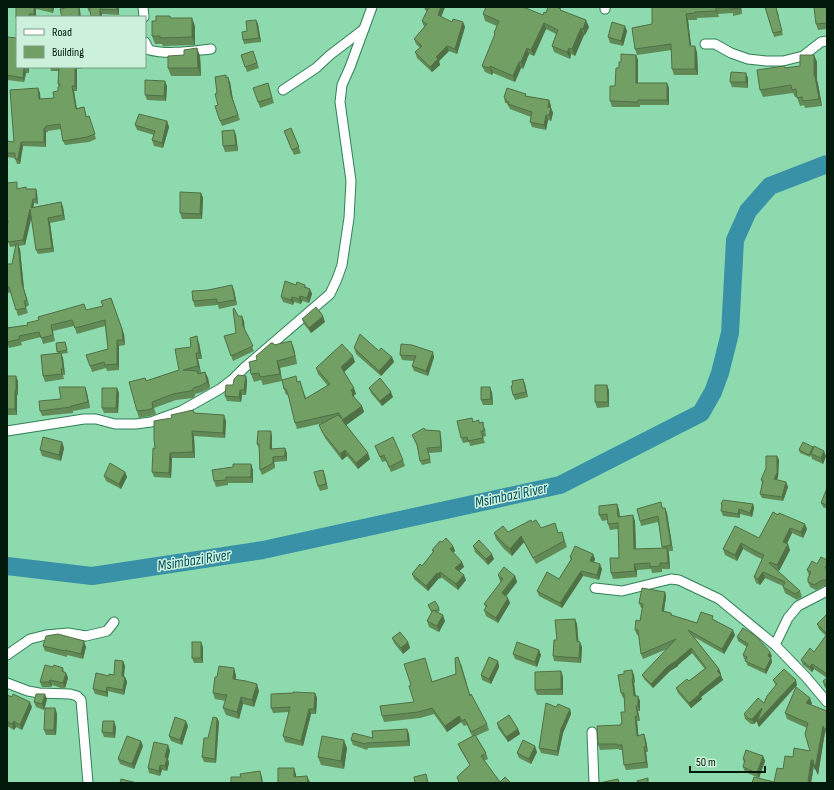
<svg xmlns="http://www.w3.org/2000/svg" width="834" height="790" font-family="'Sofia Sans Condensed',sans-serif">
	<rect width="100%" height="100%" fill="#8cdaad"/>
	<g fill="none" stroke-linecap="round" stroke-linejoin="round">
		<!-- river -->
		<path stroke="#3991a8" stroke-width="18" d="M 7,566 L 92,576 L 263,550 L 560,485 L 701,413 L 713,392 L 720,373 L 730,333 L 735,240 L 748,211 L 770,186 L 827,164"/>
		<defs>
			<g id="street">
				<path d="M 143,7 L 144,17"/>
				<path d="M 605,9 L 605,7"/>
				<path d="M 145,42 L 149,50 C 169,55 191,51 211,49"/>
				<path d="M 705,44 L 715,44 L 731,53 L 748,59 L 766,61 L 783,61 L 803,56 L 821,42 L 827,41"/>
				<path d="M 283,90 L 316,68 L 330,55 L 364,29"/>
				<path d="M 7,431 L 84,419 L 96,419 L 115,424 L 136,424 L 151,422 L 181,411 L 220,389 L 233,379 L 244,368 L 330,294 L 337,279 L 342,265 L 349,218 L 351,181 L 340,102 L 342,85 L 350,67 L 372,7"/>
				<path d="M 595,588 L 622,591 L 671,579 L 679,580 L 719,599 L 775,645 L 806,677 L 827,702"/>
				<path d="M 775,645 L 788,618 L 798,606 L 827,591"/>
				<path d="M 7,655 L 30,639 L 46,635 L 68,633 L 86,636 L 107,631 L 114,622"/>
				<path d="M 7,683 L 28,691 L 39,693 L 70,694 L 77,696 L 81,700 L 88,783"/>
				<path d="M 592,732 L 594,783"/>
			</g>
		</defs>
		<!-- street casing -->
		<use href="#street" stroke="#318058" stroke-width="11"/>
		<!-- street -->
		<use href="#street" stroke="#fff" stroke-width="9"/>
	</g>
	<!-- wall -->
	<g fill="#628a56">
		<path d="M 16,7 L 54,7 L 53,13 L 36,9 L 36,17 L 17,17 L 17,20 L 16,18 Z"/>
		<path d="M 87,7 L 119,7 L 119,15 L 102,14 L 102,17 L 91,17 L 90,11 L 89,12 Z"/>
		<path d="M 424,7 L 445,7 L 441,17 L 452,22 L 463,22 L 465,27 L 457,54 L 449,51 L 439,61 L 440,65 L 432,72 L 417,58 L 415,52 L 420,48 L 416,44 L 414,39 L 424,27 L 422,21 L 427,11 L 425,10 Z"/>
		<path d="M 652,7 L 741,7 L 742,14 L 733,16 L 733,13 L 718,14 L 719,17 L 697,18 L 697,20 L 688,20 L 691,46 L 697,52 L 698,75 L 674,75 L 672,69 L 672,50 L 637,55 L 635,49 L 652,24 Z"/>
		<path d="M 776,7 L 779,16 L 778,17 L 783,35 L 774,37 L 773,33 Z"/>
		<path d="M 827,7 L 827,29 L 818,30 L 816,24 Z"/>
		<path d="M 562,11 L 589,27 L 585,35 L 584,35 L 575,56 L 571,54 L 570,59 L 554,52 L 552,46 L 556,34 L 546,29 L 534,56 L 529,54 L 523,69 L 521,68 L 515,82 L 493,73 L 492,75 L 485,72 L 482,66 L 495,35 L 494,33 L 497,26 L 485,21 L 483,14 L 543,15 L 546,13 Z"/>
		<path d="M 170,16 L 171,18 L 195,26 L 195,45 L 163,46 L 162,44 L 155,44 L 152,36 L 156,21 Z"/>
		<path d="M 256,20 L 258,24 L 261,42 L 244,44 L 243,40 L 247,31 Z"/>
		<path d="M 627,31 L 623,46 L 610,43 L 608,37 Z"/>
		<path d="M 7,37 L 29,67 L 29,73 L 26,73 L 24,82 L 7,80 Z"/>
		<path d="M 197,48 L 200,56 L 201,76 L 171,76 L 168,68 L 184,55 Z"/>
		<path d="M 253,51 L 259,68 L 247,72 L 241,55 Z"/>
		<path d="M 636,55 L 638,60 L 638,83 L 667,83 L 669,88 L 669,105 L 640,105 L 640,107 L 612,107 L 610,101 L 615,86 L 619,68 L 621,62 Z"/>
		<path d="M 814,55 L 817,62 L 817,80 L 818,84 L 822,106 L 805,108 L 804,105 L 800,106 L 797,97 L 795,97 L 793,93 L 763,97 L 760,90 L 785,68 L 800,66 Z"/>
		<path d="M 50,67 L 84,67 L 84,68 L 77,69 L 77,91 L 74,91 L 77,108 L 84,107 L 87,117 L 89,116 L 96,139 L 89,142 L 65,145 L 63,141 L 61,129 L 48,131 L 47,133 L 46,132 L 46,147 L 23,146 L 20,164 L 17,164 L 15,158 L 7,157 L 7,141 L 14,142 L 38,88 L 40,93 L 40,99 L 54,98 L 58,91 L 59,87 L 58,84 L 58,71 L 51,71 Z"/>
		<path d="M 227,78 L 230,82 L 233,100 L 240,120 L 222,126 L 220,121 L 217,93 Z"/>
		<path d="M 748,78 L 748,88 L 732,87 L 730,82 Z"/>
		<path d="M 268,83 L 274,103 L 260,108 L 258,102 Z"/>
		<path d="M 167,86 L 166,101 L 147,100 L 145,95 Z"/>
		<path d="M 526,94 L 526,96 L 549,100 L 551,106 L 551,108 L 553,113 L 551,121 L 548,120 L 546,130 L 532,127 L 530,122 L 531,117 L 510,109 L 509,107 L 508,106 L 507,103 L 505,103 L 504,97 Z"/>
		<path d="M 167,121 L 169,127 L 163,148 L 154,146 L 152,140 L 154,135 L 137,130 L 135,125 Z"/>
		<path d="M 291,128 L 301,153 L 294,155 L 284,131 Z"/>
		<path d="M 236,135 L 238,151 L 225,152 L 223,146 Z"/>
		<path d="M 18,187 L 19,189 L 36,189 L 37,193 L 38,204 L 34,203 L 34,207 L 61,202 L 63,207 L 65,220 L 50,223 L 54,252 L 38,254 L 36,250 L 32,216 L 25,245 L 18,246 L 20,249 L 24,289 L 29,305 L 26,307 L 28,313 L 18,316 L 11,292 L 8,293 L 7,289 L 7,264 L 12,264 L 16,246 L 10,247 L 8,241 L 7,241 L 7,223 L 8,223 Z"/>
		<path d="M 201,193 L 203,198 L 202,219 L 182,219 L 180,213 Z"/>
		<path d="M 296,285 L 305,285 L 306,287 L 310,289 L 312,294 L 309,303 L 302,301 L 301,304 L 294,302 L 293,305 L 283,302 L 281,297 Z"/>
		<path d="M 234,290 L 237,305 L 219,309 L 218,305 L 195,307 L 193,301 Z"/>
		<path d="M 103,306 L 124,334 L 125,345 L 119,346 L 119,370 L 107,371 L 106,368 L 92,372 L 90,366 L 108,349 L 105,326 L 77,334 L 74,326 L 53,331 L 55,341 L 43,344 L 41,337 L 21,342 L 22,345 L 9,348 L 7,343 L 7,328 L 28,325 Z"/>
		<path d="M 238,316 L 244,321 L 244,329 L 254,351 L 233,361 L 224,336 L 236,333 Z"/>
		<path d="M 302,319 L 325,322 L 311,333 L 304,324 Z"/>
		<path d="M 291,341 L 294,349 L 297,364 L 280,368 L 282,380 L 298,382 L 302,387 L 306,398 L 328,386 L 318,374 L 316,368 L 355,362 L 344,372 L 356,394 L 354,395 L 354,397 L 362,406 L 364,412 L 346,425 L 370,459 L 358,469 L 347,456 L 342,460 L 325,438 L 319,425 L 323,423 L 297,429 L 295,423 L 289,399 L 288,394 L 286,395 L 282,381 L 263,385 L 261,380 L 254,382 L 251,374 L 257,360 L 273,343 L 274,345 Z"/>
		<path d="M 65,342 L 68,353 L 61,354 L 63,358 L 65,375 L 63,375 L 64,379 L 45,382 L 43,376 L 58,353 L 56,343 Z"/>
		<path d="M 199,343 L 202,359 L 198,359 L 201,373 L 197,373 L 205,372 L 208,378 L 210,388 L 202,392 L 195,394 L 195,396 L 193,398 L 176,400 L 154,408 L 156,414 L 150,416 L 139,418 L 137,411 L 145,378 L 147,381 L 179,370 L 191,347 Z"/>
		<path d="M 354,348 L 392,357 L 394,362 L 381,376 L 356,354 Z"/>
		<path d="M 400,355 L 434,357 L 428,376 L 414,371 L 412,366 L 414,361 L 402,360 Z"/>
		<path d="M 7,376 L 18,381 L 18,395 L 17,395 L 17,415 L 7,415 Z"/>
		<path d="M 246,376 L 247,381 L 246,395 L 242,395 L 241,402 L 227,401 L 225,396 L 233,385 Z"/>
		<path d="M 525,384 L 528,397 L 515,400 L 513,395 Z"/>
		<path d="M 607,385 L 609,391 L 609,407 L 597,408 L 595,402 Z"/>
		<path d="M 85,387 L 87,393 L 90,408 L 73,411 L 73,413 L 42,416 L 40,411 L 61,399 Z"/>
		<path d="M 117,388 L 119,393 L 118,413 L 104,413 L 102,408 Z"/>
		<path d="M 369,388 L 393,397 L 382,406 L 371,393 Z"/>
		<path d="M 492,392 L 493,405 L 483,405 L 481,400 Z"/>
		<path d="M 193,410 L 194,413 L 226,421 L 225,438 L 194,436 L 195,458 L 172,458 L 171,478 L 154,477 L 152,472 L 155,449 L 172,418 Z"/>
		<path d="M 472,418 L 473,422 L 480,423 L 485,428 L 486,436 L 483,437 L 485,443 L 470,446 L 469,442 L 463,443 L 461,438 Z"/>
		<path d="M 425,430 L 441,436 L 442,452 L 429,453 L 431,463 L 422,465 L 420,461 L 417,446 L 412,435 Z"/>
		<path d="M 272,436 L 272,449 L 287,453 L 287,461 L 274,462 L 275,468 L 262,475 L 260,470 L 259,448 L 257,444 Z"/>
		<path d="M 62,442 L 64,448 L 61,461 L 42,456 L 40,450 Z"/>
		<path d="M 375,446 L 403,460 L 405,466 L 391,472 L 386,461 L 382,462 Z"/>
		<path d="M 813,447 L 826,456 L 823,464 L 812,459 L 811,455 L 810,457 L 800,453 L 799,450 Z"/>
		<path d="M 777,456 L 779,460 L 778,477 L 777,480 L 786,482 L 788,487 L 783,501 L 762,498 L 760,494 L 762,483 L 761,480 Z"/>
		<path d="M 251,464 L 253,470 L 253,483 L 228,483 L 228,485 L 216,487 L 214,481 Z"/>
		<path d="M 323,470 L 328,489 L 320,491 L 318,486 Z"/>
		<path d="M 125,472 L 127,477 L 121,489 L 106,481 L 104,476 Z"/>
		<path d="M 827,488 L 827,509 L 823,507 L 821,503 Z"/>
		<path d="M 617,504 L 619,510 L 620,516 L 635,521 L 636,549 L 663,548 L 658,522 L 641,526 L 640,521 L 665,508 L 667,513 L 673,551 L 669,551 L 669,554 L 670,569 L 662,569 L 662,572 L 652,573 L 651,569 L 637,570 L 637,577 L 613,579 L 611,573 L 619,558 L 618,529 L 610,530 L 608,524 L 608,520 L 602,521 L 599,515 Z"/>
		<path d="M 721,504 L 753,504 L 754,508 L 752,517 L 740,514 L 740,518 L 723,516 L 721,511 L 722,506 Z"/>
		<path d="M 773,512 L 807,529 L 803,538 L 792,533 L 787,544 L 790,550 L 779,571 L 777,570 L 800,591 L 802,597 L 797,600 L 785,593 L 783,587 L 783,586 L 765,578 L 760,585 L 756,583 L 754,577 L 762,559 L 757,557 L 743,549 L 737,561 L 725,555 L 723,549 L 759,538 Z"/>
		<path d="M 532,522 L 541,528 L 559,533 L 562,532 L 567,547 L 536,564 L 524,542 L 512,556 L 504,549 L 496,539 L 494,533 L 508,532 Z"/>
		<path d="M 442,542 L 453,546 L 455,551 L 453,553 L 462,562 L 464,567 L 459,571 L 466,580 L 458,590 L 441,577 L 440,579 L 439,578 L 428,591 L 414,579 L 412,574 L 422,566 L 433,552 L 432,550 Z"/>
		<path d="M 473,546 L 494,559 L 488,565 L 475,552 Z"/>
		<path d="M 593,554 L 595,559 L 594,562 L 602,569 L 599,580 L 583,576 L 562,608 L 539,596 L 537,591 L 559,579 L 571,560 L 570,557 Z"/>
		<path d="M 827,560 L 827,586 L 824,586 L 816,590 L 810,587 L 808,582 L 809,576 L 807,570 L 817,564 Z"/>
		<path d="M 498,575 L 515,576 L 517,582 L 506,596 L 510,603 L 498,623 L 486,616 L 484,610 L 486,608 L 484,604 L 501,582 L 500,581 Z"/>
		<path d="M 665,592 L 666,597 L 664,611 L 671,613 L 672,615 L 697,623 L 715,620 L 735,635 L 724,654 L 694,637 L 719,669 L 721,674 L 720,674 L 723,680 L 701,697 L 702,699 L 691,708 L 678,693 L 676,688 L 689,681 L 705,669 L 692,653 L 678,665 L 678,666 L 670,671 L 653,688 L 644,679 L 642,675 L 667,649 L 643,659 L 641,654 L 639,635 L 637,635 L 635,630 L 640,621 L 642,608 L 641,608 L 639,603 Z"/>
		<path d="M 428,605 L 439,608 L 440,611 L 437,612 L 445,621 L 439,632 L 429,627 L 427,621 L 432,613 Z"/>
		<path d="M 827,614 L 827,678 L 814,669 L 812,672 L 803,665 L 801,660 L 814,652 L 826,636 L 819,629 L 817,624 Z"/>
		<path d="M 575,619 L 577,624 L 578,641 L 582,647 L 581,663 L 554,661 L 553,656 L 557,640 Z"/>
		<path d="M 737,637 L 772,656 L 771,657 L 772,662 L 766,674 L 747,665 L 746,660 L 744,659 L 743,655 L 747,647 L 738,641 Z"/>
		<path d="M 392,638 L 408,642 L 410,648 L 403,654 L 394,643 Z"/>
		<path d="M 43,646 L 86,647 L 83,659 L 67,655 L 67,657 L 45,651 Z"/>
		<path d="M 203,647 L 203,663 L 194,663 L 192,658 Z"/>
		<path d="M 539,650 L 541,655 L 537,667 L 515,659 L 513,654 Z"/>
		<path d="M 123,661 L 125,666 L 124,677 L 125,677 L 127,682 L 124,695 L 108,691 L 108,697 L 95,694 L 93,689 L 109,676 L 114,675 Z"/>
		<path d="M 498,661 L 499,667 L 491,684 L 482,680 L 481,675 Z"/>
		<path d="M 461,663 L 470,695 L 487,724 L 489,730 L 476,736 L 486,753 L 488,759 L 484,761 L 500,782 L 511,783 L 459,783 L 457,777 L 470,765 L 460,749 L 458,744 L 472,736 L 467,725 L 464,726 L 461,722 L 447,732 L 434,714 L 420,718 L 384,722 L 382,716 L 414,702 L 433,681 L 456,674 Z"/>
		<path d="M 53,667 L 63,668 L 64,672 L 66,673 L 68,678 L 65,688 L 61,688 L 52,685 L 51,687 L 42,687 L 40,682 Z"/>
		<path d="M 632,670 L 634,675 L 635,683 L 634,683 L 636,696 L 638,696 L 640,701 L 640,711 L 638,711 L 640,721 L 637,721 L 638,735 L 646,740 L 648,752 L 646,752 L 648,768 L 626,770 L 624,765 L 622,750 L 619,750 L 619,749 L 600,750 L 598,744 L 621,725 L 622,723 L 625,712 L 624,698 L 623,698 L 621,693 L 624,674 Z"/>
		<path d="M 561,671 L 563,677 L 563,695 L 537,695 L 535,690 Z"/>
		<path d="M 236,675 L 236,680 L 259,691 L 254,707 L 243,704 L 239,719 L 226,715 L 223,708 L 226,701 L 215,699 L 213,693 L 217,677 Z"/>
		<path d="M 827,678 L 827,690 L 824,686 L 823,681 Z"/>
		<path d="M 773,680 L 797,685 L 759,727 L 757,722 L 759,719 L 754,724 L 751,724 L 745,719 L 744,714 L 764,703 L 776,686 Z"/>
		<path d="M 315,693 L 317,698 L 316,714 L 311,714 L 303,746 L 285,742 L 283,736 L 289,712 L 273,713 L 271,708 Z"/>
		<path d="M 7,695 L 32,707 L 22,730 L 16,727 L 14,730 L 7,726 Z"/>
		<path d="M 810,698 L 812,704 L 811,705 L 827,711 L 827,735 L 825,732 L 818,775 L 814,766 L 814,765 L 811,783 L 752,783 L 774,782 L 783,769 L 793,757 L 810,751 L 807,728 L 787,719 L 785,713 Z"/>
		<path d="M 47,699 L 44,710 L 36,707 L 34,702 Z"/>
		<path d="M 556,707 L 570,709 L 571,714 L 563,733 L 558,756 L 541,753 L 539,748 Z"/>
		<path d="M 55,708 L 57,714 L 56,735 L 46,735 L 44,730 Z"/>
		<path d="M 217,718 L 219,722 L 216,763 L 204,762 L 202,757 L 208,738 Z"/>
		<path d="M 497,723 L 518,729 L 520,734 L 508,742 L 498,728 Z"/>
		<path d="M 188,726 L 182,745 L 171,741 L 169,736 Z"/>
		<path d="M 116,727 L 115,738 L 104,737 L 102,732 Z"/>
		<path d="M 407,729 L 409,734 L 410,746 L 368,748 L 367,750 L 353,745 L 351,740 L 373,738 Z"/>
		<path d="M 168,745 L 170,751 L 168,759 L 169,763 L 167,771 L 162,770 L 160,776 L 149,773 L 148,768 Z"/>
		<path d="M 143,746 L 134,769 L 120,764 L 118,759 Z"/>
		<path d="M 347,748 L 344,769 L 321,765 L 318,757 Z"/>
		<path d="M 537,752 L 531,764 L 519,758 L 517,753 Z"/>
		<path d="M 763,756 L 765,761 L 759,778 L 745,772 L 743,767 L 744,763 L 743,759 Z"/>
	</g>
	<!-- shaded-wall -->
	<g fill="#507046">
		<path d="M 34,7 L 35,7 L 36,9 L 36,17 L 35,17 L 34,14 Z"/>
		<path d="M 51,7 L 54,7 L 53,13 L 51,8 Z"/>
		<path d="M 79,7 L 80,10 L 81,17 L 79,17 Z"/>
		<path d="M 117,7 L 119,7 L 119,15 L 117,10 Z"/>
		<path d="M 441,7 L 445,7 L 440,20 L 438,15 Z"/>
		<path d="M 740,7 L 741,7 L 742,14 L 740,8 Z"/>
		<path d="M 716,8 L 719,17 L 716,11 Z"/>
		<path d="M 100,9 L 102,14 L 102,17 L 100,17 Z"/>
		<path d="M 686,14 L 688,20 L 692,53 L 690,46 Z"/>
		<path d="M 192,18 L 195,26 L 195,45 L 192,37 Z"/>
		<path d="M 256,20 L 258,24 L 261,42 L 259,38 Z"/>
		<path d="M 586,20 L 589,27 L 585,35 L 583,29 Z"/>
		<path d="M 463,22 L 465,27 L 457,54 L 455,49 Z"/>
		<path d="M 544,23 L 546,29 L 534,56 L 531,50 Z"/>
		<path d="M 625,26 L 627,31 L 623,46 L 621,41 Z"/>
		<path d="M 581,28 L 584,35 L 575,56 L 572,49 Z"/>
		<path d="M 447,46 L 449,51 L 439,61 L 440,65 L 432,72 L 430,67 L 436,57 Z"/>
		<path d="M 695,46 L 697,52 L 698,75 L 695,69 Z"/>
		<path d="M 197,48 L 200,56 L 201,76 L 198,68 Z"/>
		<path d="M 527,48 L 529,54 L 523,69 L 521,62 Z"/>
		<path d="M 569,48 L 571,54 L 570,59 L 567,52 Z"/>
		<path d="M 636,55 L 638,60 L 638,89 L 636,83 Z"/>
		<path d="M 814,55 L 817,62 L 817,80 L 818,84 L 822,106 L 819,99 L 814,76 Z"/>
		<path d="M 519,62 L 521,68 L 515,82 L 513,76 Z"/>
		<path d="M 490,66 L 493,73 L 492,75 L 490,68 Z"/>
		<path d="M 27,67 L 29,67 L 29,73 L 27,68 Z"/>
		<path d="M 75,67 L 77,67 L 77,91 L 75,86 Z"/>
		<path d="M 24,68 L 26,73 L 24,82 L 23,78 Z"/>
		<path d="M 746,73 L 748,78 L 748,88 L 746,82 Z"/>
		<path d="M 228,77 L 230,82 L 233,100 L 240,120 L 231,95 Z"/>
		<path d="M 165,81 L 167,86 L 166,101 L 164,96 Z"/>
		<path d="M 667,83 L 669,88 L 669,105 L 667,100 Z"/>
		<path d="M 72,86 L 74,91 L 77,113 L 76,109 Z"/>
		<path d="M 38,88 L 40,93 L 41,104 L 39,99 Z"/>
		<path d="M 549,100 L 551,106 L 551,108 L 553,113 L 551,121 L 549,115 L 548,107 Z"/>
		<path d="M 546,115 L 548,120 L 546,130 L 544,125 Z"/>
		<path d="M 167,121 L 169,127 L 163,148 L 162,143 Z"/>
		<path d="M 44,128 L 46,132 L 46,147 L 44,142 Z"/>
		<path d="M 234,130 L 236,135 L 238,151 L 236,145 Z"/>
		<path d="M 21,142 L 23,146 L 20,164 L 18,159 Z"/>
		<path d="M 36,189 L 37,193 L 38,204 L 36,199 Z"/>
		<path d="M 201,193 L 203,198 L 202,219 L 200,214 Z"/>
		<path d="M 33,199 L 34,203 L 32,212 L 31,208 Z"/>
		<path d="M 61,202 L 63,207 L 65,220 L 63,215 Z"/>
		<path d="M 30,209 L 32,213 L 25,245 L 23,240 Z"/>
		<path d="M 48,218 L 50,223 L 54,252 L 52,248 Z"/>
		<path d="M 18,244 L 20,249 L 24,289 L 29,305 L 22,284 Z"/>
		<path d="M 232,285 L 234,290 L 237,305 L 235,300 Z"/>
		<path d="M 310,289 L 312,294 L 309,303 L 307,298 Z"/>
		<path d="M 300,296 L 302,301 L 301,304 L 299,299 Z"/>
		<path d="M 292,297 L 294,302 L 293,305 L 291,300 Z"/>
		<path d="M 111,298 L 124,334 L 125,345 L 123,340 Z"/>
		<path d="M 242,316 L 244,321 L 245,330 L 243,326 Z"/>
		<path d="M 323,316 L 325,322 L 311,333 L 309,328 Z"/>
		<path d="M 197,336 L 199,343 L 202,359 L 199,353 Z"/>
		<path d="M 117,340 L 119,346 L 119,370 L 117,364 Z"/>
		<path d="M 291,341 L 294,349 L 297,364 L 295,356 Z"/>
		<path d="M 433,352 L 434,357 L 428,376 L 426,371 Z"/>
		<path d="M 61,353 L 63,358 L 65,375 L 63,369 Z"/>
		<path d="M 196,353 L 198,359 L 201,373 L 198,366 Z"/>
		<path d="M 353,356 L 355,362 L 343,373 L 341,367 Z"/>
		<path d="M 392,357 L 394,362 L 381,376 L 379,371 Z"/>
		<path d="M 277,361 L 280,368 L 282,381 L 280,374 Z"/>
		<path d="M 205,372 L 208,378 L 210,388 L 207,382 Z"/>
		<path d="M 16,376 L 18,381 L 18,395 L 16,390 Z"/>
		<path d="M 246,376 L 247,381 L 246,395 L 244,390 Z"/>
		<path d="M 523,379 L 525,384 L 528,397 L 526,392 Z"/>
		<path d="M 607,385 L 609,391 L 609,407 L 608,402 Z"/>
		<path d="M 85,387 L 87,393 L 90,408 L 88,402 Z"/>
		<path d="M 490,387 L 492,392 L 493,405 L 491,399 Z"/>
		<path d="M 117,388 L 119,393 L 118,413 L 116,408 Z"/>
		<path d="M 354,388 L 356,394 L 354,395 L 355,400 L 354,400 L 351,390 Z"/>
		<path d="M 15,390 L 17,395 L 17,415 L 15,409 Z"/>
		<path d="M 240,390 L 242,395 L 241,402 L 239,397 Z"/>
		<path d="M 391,392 L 393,397 L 382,406 L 380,401 Z"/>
		<path d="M 362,406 L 364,412 L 345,426 L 342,420 Z"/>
		<path d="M 224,415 L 226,421 L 225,438 L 223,433 Z"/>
		<path d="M 192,431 L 194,436 L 195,458 L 193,452 Z"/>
		<path d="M 271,431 L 272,436 L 272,454 L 270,449 Z"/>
		<path d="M 440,431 L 441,436 L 442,452 L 441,447 Z"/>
		<path d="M 62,442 L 64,448 L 61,461 L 59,455 Z"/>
		<path d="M 285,448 L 287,453 L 287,461 L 285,456 Z"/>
		<path d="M 345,450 L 347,456 L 342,460 L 340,454 Z"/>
		<path d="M 824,451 L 826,456 L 823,464 L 821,458 Z"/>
		<path d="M 170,453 L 172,458 L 171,478 L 169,473 Z"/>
		<path d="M 368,453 L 370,459 L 358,469 L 356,463 Z"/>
		<path d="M 777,456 L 779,460 L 778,477 L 776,483 L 774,479 Z"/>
		<path d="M 273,457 L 274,462 L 275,468 L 273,463 Z"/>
		<path d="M 251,464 L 253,470 L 253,483 L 251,477 Z"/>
		<path d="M 323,470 L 325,475 L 328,489 L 326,484 Z"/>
		<path d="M 125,472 L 127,477 L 121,489 L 119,484 Z"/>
		<path d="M 786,482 L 788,487 L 783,501 L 782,497 Z"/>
		<path d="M 617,504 L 619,510 L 620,523 L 618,517 Z"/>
		<path d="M 753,504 L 754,508 L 752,517 L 750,513 Z"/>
		<path d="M 665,508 L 667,513 L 673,551 L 671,545 Z"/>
		<path d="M 739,509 L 740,514 L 740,518 L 738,514 Z"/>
		<path d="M 633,515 L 635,521 L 636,555 L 634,549 Z"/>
		<path d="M 805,524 L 807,529 L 803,538 L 801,532 Z"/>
		<path d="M 790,528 L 792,533 L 785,547 L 783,542 Z"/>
		<path d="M 521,536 L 524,542 L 512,556 L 510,549 Z"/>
		<path d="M 741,543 L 743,549 L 737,561 L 735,555 Z"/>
		<path d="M 788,544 L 790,550 L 779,571 L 777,565 Z"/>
		<path d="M 453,546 L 455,551 L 452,554 L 450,549 Z"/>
		<path d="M 667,548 L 669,554 L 670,569 L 668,563 Z"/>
		<path d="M 492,554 L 494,559 L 488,565 L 486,559 Z"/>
		<path d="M 593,554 L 595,559 L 592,566 L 590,561 Z"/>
		<path d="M 462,562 L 464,567 L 457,573 L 455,568 Z"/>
		<path d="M 600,564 L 602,569 L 599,580 L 597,575 Z"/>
		<path d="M 634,564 L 637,570 L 637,577 L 635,571 Z"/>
		<path d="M 581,571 L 583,576 L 562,608 L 560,603 Z"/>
		<path d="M 440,572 L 441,577 L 440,579 L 438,574 Z"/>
		<path d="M 763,572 L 765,578 L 760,585 L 758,579 Z"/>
		<path d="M 437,573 L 439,578 L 428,591 L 426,586 Z"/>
		<path d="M 464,575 L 466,580 L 458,590 L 456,584 Z"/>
		<path d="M 515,576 L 517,582 L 504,599 L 502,593 Z"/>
		<path d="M 665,592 L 666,597 L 663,616 L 662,611 Z"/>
		<path d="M 508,598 L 510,603 L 498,623 L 496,618 Z"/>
		<path d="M 443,615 L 445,621 L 439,632 L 437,626 Z"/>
		<path d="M 575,619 L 577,624 L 579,647 L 577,641 Z"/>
		<path d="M 733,630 L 735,635 L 724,654 L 722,649 Z"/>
		<path d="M 84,641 L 86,647 L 83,659 L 81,654 Z"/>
		<path d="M 201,642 L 203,647 L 203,663 L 201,658 Z"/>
		<path d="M 408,642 L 410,648 L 403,654 L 401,648 Z"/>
		<path d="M 580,642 L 582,647 L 581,663 L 579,658 Z"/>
		<path d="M 691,648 L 692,653 L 678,665 L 678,666 L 670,671 L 653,688 L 651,684 L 668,666 Z"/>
		<path d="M 539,650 L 541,655 L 537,667 L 535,662 Z"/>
		<path d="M 770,652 L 772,656 L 769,660 L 768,656 Z"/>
		<path d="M 771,658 L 772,662 L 766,674 L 765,670 Z"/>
		<path d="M 123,661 L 125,666 L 123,681 L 122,676 Z"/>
		<path d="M 498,661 L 499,667 L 491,684 L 489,679 Z"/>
		<path d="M 812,664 L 814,669 L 812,672 L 810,667 Z"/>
		<path d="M 234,668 L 236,675 L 235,686 L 233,679 Z"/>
		<path d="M 719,669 L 721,674 L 719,676 L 717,671 Z"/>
		<path d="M 632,670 L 634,675 L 635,683 L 633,678 Z"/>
		<path d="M 561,671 L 563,677 L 563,695 L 561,689 Z"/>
		<path d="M 66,673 L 68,678 L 65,688 L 63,683 Z"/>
		<path d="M 721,675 L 723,680 L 701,697 L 702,699 L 691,708 L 689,703 L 699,693 Z"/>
		<path d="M 125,677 L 127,682 L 124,695 L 123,690 Z"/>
		<path d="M 632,678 L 634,683 L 636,701 L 634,696 Z"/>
		<path d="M 50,680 L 52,685 L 51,687 L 49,682 Z"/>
		<path d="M 796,680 L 797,685 L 759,727 L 757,722 Z"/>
		<path d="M 257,684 L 259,691 L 254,707 L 252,700 Z"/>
		<path d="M 107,687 L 108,691 L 108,697 L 106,692 Z"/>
		<path d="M 315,693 L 317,698 L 316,714 L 314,709 Z"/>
		<path d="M 45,694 L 47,699 L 44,710 L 42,704 Z"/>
		<path d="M 638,696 L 640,701 L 640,711 L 638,706 Z"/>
		<path d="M 241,697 L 243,704 L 239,719 L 237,712 Z"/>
		<path d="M 810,698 L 812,704 L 808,709 L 806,703 Z"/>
		<path d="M 30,702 L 32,707 L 22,730 L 20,725 Z"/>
		<path d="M 636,706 L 638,711 L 640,721 L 638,716 Z"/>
		<path d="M 55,708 L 57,714 L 56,735 L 54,730 Z"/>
		<path d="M 762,708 L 764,713 L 754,724 L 752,719 Z"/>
		<path d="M 309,709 L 311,714 L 303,746 L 301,741 Z"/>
		<path d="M 570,709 L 571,714 L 563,733 L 558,756 L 557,751 L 561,729 Z"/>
		<path d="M 459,716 L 461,722 L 447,732 L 445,726 Z"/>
		<path d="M 635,716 L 637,721 L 639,741 L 637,736 Z"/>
		<path d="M 217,718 L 219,722 L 216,763 L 215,759 Z"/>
		<path d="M 14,721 L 16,727 L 14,730 L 12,724 Z"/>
		<path d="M 114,721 L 116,727 L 115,738 L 113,733 Z"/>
		<path d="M 186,721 L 188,726 L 182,745 L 180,740 Z"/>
		<path d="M 823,726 L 825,732 L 818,775 L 815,769 Z"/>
		<path d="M 407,729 L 409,734 L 410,746 L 408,741 Z"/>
		<path d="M 518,729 L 520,734 L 508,742 L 506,737 Z"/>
		<path d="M 644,734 L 646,740 L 648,752 L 646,747 Z"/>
		<path d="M 344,740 L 347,748 L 344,769 L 341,761 Z"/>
		<path d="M 141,741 L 143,746 L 134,769 L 132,764 Z"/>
		<path d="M 168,745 L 170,751 L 168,759 L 169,763 L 167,771 L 165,766 L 165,757 Z"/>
		<path d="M 535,746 L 537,752 L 531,764 L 529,759 Z"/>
		<path d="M 644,747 L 646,752 L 648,768 L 646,762 Z"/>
		<path d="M 763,756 L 765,761 L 759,778 L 757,773 Z"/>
		<path d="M 811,760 L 814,765 L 811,783 L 808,783 Z"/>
		<path d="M 160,765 L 162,770 L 160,776 L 159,771 Z"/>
		<path d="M 294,768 L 296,774 L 296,783 L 294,777 Z"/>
		<path d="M 260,771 L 262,777 L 263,783 L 262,783 Z"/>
		<path d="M 307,776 L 310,782 L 310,783 L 308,783 Z"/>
	</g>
	<!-- building -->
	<g fill="#72a064" stroke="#507046">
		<path d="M 16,7 L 34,7 L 34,14 L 29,14 L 29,17 L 17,17 L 17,18 L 16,18 Z"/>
		<path d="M 69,7 L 79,7 L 79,17 L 62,17 L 60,9 Z"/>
		<path d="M 89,7 L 117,7 L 117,10 L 100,9 L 100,16 L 91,16 Z"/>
		<path d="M 429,7 L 441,7 L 438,15 L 452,22 L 453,19 L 463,22 L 455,49 L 447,46 L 436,57 L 438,59 L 430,67 L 415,52 L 422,46 L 414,39 L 427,24 L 422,21 Z"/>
		<path d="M 486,7 L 523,7 L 543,15 L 544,12 L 546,13 L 548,7 L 556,7 L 561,9 L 560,10 L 586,20 L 583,29 L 581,28 L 572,49 L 569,48 L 567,52 L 552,46 L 558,30 L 544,23 L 531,50 L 527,48 L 521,62 L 519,62 L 513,76 L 490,66 L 490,68 L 482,66 L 495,34 L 494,33 L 499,21 L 483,14 Z"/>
		<path d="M 652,7 L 726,7 L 716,8 L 716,11 L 695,12 L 695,13 L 686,14 L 690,46 L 695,46 L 695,69 L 672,69 L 671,44 L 635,49 L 632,28 L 652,24 Z"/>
		<path d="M 731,7 L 740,7 L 740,8 L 731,9 Z"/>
		<path d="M 765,7 L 776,7 L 777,12 L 782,31 L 773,33 Z"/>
		<path d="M 814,7 L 827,7 L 827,23 L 816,24 Z"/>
		<path d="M 156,16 L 170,16 L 170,18 L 192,18 L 192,37 L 160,38 L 160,36 L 152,36 L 152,21 L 156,21 Z"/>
		<path d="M 256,20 L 259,38 L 243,40 L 242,32 L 247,31 L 246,21 Z"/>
		<path d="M 612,22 L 625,26 L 621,41 L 608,37 Z"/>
		<path d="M 7,37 L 17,38 L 17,67 L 27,67 L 27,68 L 24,68 L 23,78 L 7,75 Z"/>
		<path d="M 197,48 L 198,68 L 168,68 L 168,56 L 184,55 L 184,50 Z"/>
		<path d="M 253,51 L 257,63 L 245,67 L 241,55 Z"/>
		<path d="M 621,54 L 636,55 L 636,83 L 667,83 L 667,100 L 638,100 L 638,102 L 610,101 L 610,86 L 615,86 L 616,68 L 619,68 L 619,62 L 621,62 Z"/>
		<path d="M 800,55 L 814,55 L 814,76 L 815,76 L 819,99 L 803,101 L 802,97 L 797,98 L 796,89 L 792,90 L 791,85 L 760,90 L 757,70 L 784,66 L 785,68 L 800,66 Z"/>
		<path d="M 59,67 L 75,67 L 75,86 L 72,86 L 76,109 L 84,107 L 86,117 L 89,116 L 95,134 L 87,137 L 63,141 L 60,124 L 46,126 L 46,128 L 44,128 L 44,142 L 21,142 L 18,159 L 15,159 L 15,153 L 7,153 L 7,141 L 14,142 L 10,90 L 38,88 L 39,99 L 54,98 L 53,92 L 58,91 L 58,87 L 60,86 L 60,84 L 58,84 Z"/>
		<path d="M 731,72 L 746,73 L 746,82 L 730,82 Z"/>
		<path d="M 226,75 L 226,78 L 228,77 L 231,95 L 238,115 L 220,121 L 215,106 L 218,105 L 215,94 L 217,93 L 215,77 Z"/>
		<path d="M 145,80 L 165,81 L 164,96 L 145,95 Z"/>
		<path d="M 268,83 L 272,98 L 258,102 L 253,88 Z"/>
		<path d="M 507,88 L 526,94 L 525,96 L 549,100 L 548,107 L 551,108 L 549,115 L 546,115 L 544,125 L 530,122 L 532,112 L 508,104 L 509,102 L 506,101 L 506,99 L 504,97 Z"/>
		<path d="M 139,114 L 167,121 L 162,143 L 152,140 L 155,131 L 135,125 Z"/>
		<path d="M 291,128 L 299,147 L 292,150 L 284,131 Z"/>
		<path d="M 234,130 L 236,145 L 223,146 L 222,131 Z"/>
		<path d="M 17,182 L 17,189 L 26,187 L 26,189 L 36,189 L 36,199 L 33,199 L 31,208 L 61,202 L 63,215 L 48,218 L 52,248 L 36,250 L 30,209 L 23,240 L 8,242 L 7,236 L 7,223 L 8,223 L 7,215 L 7,183 Z"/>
		<path d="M 180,192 L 201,193 L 200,214 L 180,213 Z"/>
		<path d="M 16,244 L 18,244 L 22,284 L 27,300 L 24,301 L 26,308 L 16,310 L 9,287 L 7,287 L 7,264 L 12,264 Z"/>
		<path d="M 285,281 L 296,285 L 297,282 L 305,285 L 304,287 L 310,289 L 307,298 L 300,296 L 299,299 L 292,297 L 291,300 L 281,297 Z"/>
		<path d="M 232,285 L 235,300 L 217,303 L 217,299 L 193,301 L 192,291 L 208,290 Z"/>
		<path d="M 111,298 L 122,329 L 123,340 L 117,340 L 117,364 L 105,365 L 104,362 L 90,366 L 86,355 L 108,349 L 105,320 L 75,328 L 72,320 L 51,325 L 53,335 L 41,338 L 39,332 L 19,336 L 20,339 L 7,342 L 7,328 L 28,325 L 27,323 L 39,320 L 38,317 L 84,304 L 86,310 L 103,306 L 101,301 Z"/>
		<path d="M 316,307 L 323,316 L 309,328 L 302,319 Z"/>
		<path d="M 234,308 L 238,316 L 242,316 L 243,326 L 253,346 L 231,356 L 224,336 L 236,333 L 233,309 Z"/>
		<path d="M 360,334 L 379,351 L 381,348 L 392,357 L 379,371 L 354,348 Z"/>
		<path d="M 197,336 L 199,353 L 196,353 L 198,366 L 183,370 L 197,371 L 198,374 L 205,372 L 207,382 L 200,386 L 193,388 L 193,390 L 190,391 L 173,394 L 152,402 L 153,408 L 147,410 L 137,411 L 129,382 L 145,378 L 146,381 L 179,370 L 175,349 L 191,347 L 190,338 Z"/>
		<path d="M 291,341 L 295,356 L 277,361 L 280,374 L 260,377 L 259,373 L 251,374 L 249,362 L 257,360 L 256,356 L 271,343 L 273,343 L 274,345 Z"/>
		<path d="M 65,342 L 67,350 L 57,352 L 56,343 Z"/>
		<path d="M 342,344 L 353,356 L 341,367 L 354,388 L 351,390 L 353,394 L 352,395 L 362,406 L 342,420 L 368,453 L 356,463 L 345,450 L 340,454 L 323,433 L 319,425 L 338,415 L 342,419 L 339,413 L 295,423 L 289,398 L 286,389 L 284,389 L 282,380 L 296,376 L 297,382 L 300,381 L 305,399 L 330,384 L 316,368 Z"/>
		<path d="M 401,344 L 412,345 L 433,352 L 426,371 L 412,366 L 416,356 L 400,355 Z"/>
		<path d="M 61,353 L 63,369 L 61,369 L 62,374 L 43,376 L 41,355 Z"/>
		<path d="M 238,375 L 246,376 L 244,390 L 240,390 L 239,397 L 225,396 L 226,385 L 233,385 L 234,379 Z"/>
		<path d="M 7,376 L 16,376 L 16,390 L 15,390 L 15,409 L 7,409 Z"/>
		<path d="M 380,378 L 391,392 L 380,401 L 369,388 Z"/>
		<path d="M 523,379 L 526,392 L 513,395 L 511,386 L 513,385 L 512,381 Z"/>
		<path d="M 595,385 L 607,385 L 608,402 L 595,402 Z"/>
		<path d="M 59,387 L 85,387 L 88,402 L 71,406 L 71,407 L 40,411 L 39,401 L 61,399 Z"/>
		<path d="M 481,387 L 490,387 L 491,399 L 481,400 Z"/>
		<path d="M 102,388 L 117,388 L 116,408 L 102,408 Z"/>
		<path d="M 193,410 L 194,413 L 224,415 L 223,433 L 192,431 L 193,452 L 170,453 L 169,473 L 152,472 L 153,448 L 155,449 L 154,438 L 154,421 L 159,420 L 172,418 L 171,415 Z"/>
		<path d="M 472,418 L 473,422 L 479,420 L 479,423 L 483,422 L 484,431 L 481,431 L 483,438 L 468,441 L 467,437 L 461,438 L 457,421 Z"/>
		<path d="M 424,428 L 425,430 L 440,431 L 441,447 L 427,448 L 430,459 L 420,461 L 417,444 L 412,435 Z"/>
		<path d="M 258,431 L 271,431 L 270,449 L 285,448 L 285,456 L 273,457 L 273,463 L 260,470 L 259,444 L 257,444 Z"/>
		<path d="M 43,437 L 62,442 L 59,455 L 40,450 Z"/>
		<path d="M 393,437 L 403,460 L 389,467 L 384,455 L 380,457 L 375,446 Z"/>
		<path d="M 803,442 L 813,447 L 809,455 L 799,450 Z"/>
		<path d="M 814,446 L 824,451 L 821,458 L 811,454 Z"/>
		<path d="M 766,456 L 777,456 L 777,473 L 774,479 L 786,482 L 782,497 L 760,494 L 763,481 L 761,480 L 766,468 Z"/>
		<path d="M 110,463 L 125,472 L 119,484 L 104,476 Z"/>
		<path d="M 233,464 L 251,464 L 251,477 L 226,477 L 226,480 L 214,481 L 212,470 L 233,467 Z"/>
		<path d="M 323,470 L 326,484 L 318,486 L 314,472 Z"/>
		<path d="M 827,488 L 827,505 L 821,503 Z"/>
		<path d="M 723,500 L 753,504 L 750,513 L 739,509 L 738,514 L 721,511 L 722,504 L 721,504 Z"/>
		<path d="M 661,502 L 662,508 L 665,508 L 671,545 L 662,547 L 658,516 L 640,521 L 637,509 Z"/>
		<path d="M 617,504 L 618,517 L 633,515 L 634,549 L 667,548 L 668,563 L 660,563 L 660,566 L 650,567 L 650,563 L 634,564 L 635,571 L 611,573 L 610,558 L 619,558 L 618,523 L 608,524 L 607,514 L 599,515 L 599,506 Z"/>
		<path d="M 773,512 L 778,515 L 779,513 L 805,524 L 801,532 L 790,528 L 783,542 L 788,544 L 777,565 L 770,562 L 769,563 L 800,591 L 795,594 L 783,587 L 785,582 L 763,572 L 758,579 L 754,577 L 764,555 L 755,551 L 741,543 L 735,555 L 723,549 L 735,526 L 759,538 Z"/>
		<path d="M 531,520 L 532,522 L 536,520 L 541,528 L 555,523 L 558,533 L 562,532 L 564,541 L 533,558 L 521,536 L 510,549 L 502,542 L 494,533 L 503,526 L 508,532 Z"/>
		<path d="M 446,538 L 453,546 L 450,549 L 462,562 L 455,568 L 464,575 L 456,584 L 440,572 L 438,574 L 437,573 L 426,586 L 412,574 L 420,564 L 422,566 L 434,551 L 432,550 L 440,541 L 442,542 Z"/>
		<path d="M 479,540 L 492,554 L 486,559 L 473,546 Z"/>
		<path d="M 575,546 L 593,554 L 590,561 L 600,564 L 597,575 L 581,571 L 560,603 L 537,591 L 547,572 L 559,579 L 572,558 L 570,557 Z"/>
		<path d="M 821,557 L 827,560 L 827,565 L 825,568 L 827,569 L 827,575 L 826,577 L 827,578 L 827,580 L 822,580 L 814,585 L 808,582 L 808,578 L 811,572 L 807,570 L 812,561 L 817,564 Z"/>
		<path d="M 504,567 L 515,576 L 502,593 L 508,598 L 496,618 L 484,610 L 487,606 L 484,604 L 503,579 L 498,575 Z"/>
		<path d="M 642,588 L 665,592 L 662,611 L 671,613 L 671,615 L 697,623 L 701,612 L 713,616 L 712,619 L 733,630 L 722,649 L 688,630 L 719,669 L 717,671 L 721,675 L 699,693 L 700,694 L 689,703 L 676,688 L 687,679 L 689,681 L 706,668 L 691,648 L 676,661 L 668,666 L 651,684 L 642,675 L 676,639 L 641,654 L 638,630 L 635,630 L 636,620 L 640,621 L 643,604 L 639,603 Z"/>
		<path d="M 435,601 L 439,608 L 435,611 L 433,610 L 432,612 L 428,605 Z"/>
		<path d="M 433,610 L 443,615 L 437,626 L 427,621 Z"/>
		<path d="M 827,614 L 827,634 L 817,624 Z"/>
		<path d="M 575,619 L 577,641 L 580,642 L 579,658 L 553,656 L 554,640 L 557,640 L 555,620 Z"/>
		<path d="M 743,628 L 756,636 L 770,652 L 768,656 L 771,658 L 765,670 L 745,661 L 747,657 L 743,655 L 748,644 L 737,637 Z"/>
		<path d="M 400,632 L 408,642 L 401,648 L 392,638 Z"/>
		<path d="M 58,634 L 84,641 L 81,654 L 65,650 L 65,651 L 43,646 L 46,636 Z"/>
		<path d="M 827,634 L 827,674 L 812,664 L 810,667 L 801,660 L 810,648 L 814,652 Z"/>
		<rect x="192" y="642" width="9" height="16"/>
		<path d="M 517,642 L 539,650 L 535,662 L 513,654 Z"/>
		<path d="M 458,657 L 470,696 L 471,694 L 487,724 L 471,732 L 465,719 L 462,721 L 459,716 L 445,726 L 432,708 L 418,712 L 382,716 L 380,706 L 414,702 L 409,686 L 411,685 L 404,664 L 425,658 L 432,682 L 456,674 L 455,658 Z"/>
		<path d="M 489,657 L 498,661 L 489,679 L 481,675 Z"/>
		<path d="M 115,660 L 123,661 L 122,676 L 125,677 L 123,690 L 107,687 L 106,692 L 93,689 L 96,673 L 109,676 L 109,674 L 114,675 Z"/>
		<path d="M 45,665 L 53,667 L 54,665 L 63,668 L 62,671 L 66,673 L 63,683 L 59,682 L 50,680 L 49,682 L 40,682 Z"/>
		<path d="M 219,666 L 234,668 L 233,679 L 246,681 L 257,684 L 252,700 L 241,697 L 237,712 L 223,708 L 227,695 L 213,693 L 215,677 L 217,677 Z"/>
		<path d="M 784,669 L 796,680 L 757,722 L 762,708 L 752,719 L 749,719 L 744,714 L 758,698 L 764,703 L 767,696 L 777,684 L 773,680 Z"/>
		<path d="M 632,670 L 633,678 L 632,678 L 634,696 L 638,696 L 638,706 L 636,706 L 638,716 L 635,716 L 637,736 L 644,734 L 646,747 L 644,747 L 646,762 L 624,765 L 622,745 L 618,745 L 617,744 L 598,744 L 597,726 L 621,725 L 621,723 L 622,723 L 621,712 L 625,712 L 624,693 L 621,693 L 618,675 L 624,674 L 624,671 Z"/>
		<path d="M 561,671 L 561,689 L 535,690 L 535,672 Z"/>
		<path d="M 827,678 L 827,686 L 826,686 L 823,681 Z"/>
		<path d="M 796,687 L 810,698 L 806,703 L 827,711 L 827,726 L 825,730 L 823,726 L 815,769 L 813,760 L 811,760 L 808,783 L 752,783 L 754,777 L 774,782 L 777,768 L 783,769 L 785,756 L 793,757 L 794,748 L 810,751 L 805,734 L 808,723 L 785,713 Z"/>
		<path d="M 293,692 L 315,693 L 314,709 L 309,709 L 301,741 L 283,736 L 290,707 L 271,708 L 271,694 L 293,693 Z"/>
		<path d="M 13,694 L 30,702 L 20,725 L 14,721 L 12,724 L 7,722 L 7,695 L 12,697 Z"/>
		<path d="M 36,694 L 45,694 L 42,704 L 34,702 Z"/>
		<path d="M 546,703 L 556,707 L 558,704 L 570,709 L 561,729 L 557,751 L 539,748 Z"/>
		<path d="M 45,708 L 55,708 L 54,730 L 44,730 Z"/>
		<path d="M 509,715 L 518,729 L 506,737 L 497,723 Z"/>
		<path d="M 175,717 L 186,721 L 180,740 L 169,736 Z"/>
		<path d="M 213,717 L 217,718 L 215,759 L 202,757 L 204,738 L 208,738 Z"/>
		<path d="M 103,721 L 114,721 L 113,733 L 102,732 Z"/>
		<path d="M 407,729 L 408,741 L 366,743 L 365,744 L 351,740 L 353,733 L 373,738 L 372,731 Z"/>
		<path d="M 475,735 L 486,753 L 481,756 L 500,782 L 505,777 L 511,783 L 490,783 L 489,782 L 488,783 L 459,783 L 459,782 L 457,777 L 470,765 L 458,744 Z"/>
		<path d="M 127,736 L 141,741 L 132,764 L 118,759 Z"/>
		<path d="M 322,736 L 344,740 L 341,761 L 318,757 Z"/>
		<path d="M 523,740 L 535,746 L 529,759 L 517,753 Z"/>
		<path d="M 154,742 L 168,745 L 165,757 L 167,758 L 165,766 L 160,765 L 159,771 L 148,768 Z"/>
		<path d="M 746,750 L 763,756 L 757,773 L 743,767 L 745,760 L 743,759 Z"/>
		<path d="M 278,768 L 294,768 L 294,777 L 307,776 L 308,783 L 278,783 Z"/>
		<path d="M 260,771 L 262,783 L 231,783 L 231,777 L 241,777 L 240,774 Z"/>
		<path d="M 426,774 L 428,783 L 415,783 L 414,777 Z"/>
		<path d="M 648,778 L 648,783 L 638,783 L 637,781 Z"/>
		<path d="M 121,779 L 137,783 L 120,783 Z"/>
		<path d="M 618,779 L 619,783 L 599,783 Z"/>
	</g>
	<g text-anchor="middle" stroke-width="3" stroke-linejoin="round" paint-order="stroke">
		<!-- water labels -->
		<g font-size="15" font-style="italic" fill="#015061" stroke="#cbf1da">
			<text transform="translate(511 495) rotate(-12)" y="5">Msimbazi River</text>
			<text transform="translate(194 560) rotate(-9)" y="5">Msimbazi River</text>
		</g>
	</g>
	<!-- border -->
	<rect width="834" height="790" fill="none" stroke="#00190a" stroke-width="16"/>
	<!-- legend -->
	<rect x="16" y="16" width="130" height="52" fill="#cbf1da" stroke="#7a9b87"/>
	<rect x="24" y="29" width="20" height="6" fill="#ffffff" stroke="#7a9b87"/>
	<text x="52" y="36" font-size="12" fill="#00190a">Road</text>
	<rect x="24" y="46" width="20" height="12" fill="#72a064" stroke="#7a9b87"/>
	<text x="52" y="56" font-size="12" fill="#00190a">Building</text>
	<!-- scale -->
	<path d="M690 766v6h75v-6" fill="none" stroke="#00190a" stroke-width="2"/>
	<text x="696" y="766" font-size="12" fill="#00190a" stroke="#cbf1da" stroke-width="3" paint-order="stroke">50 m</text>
</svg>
